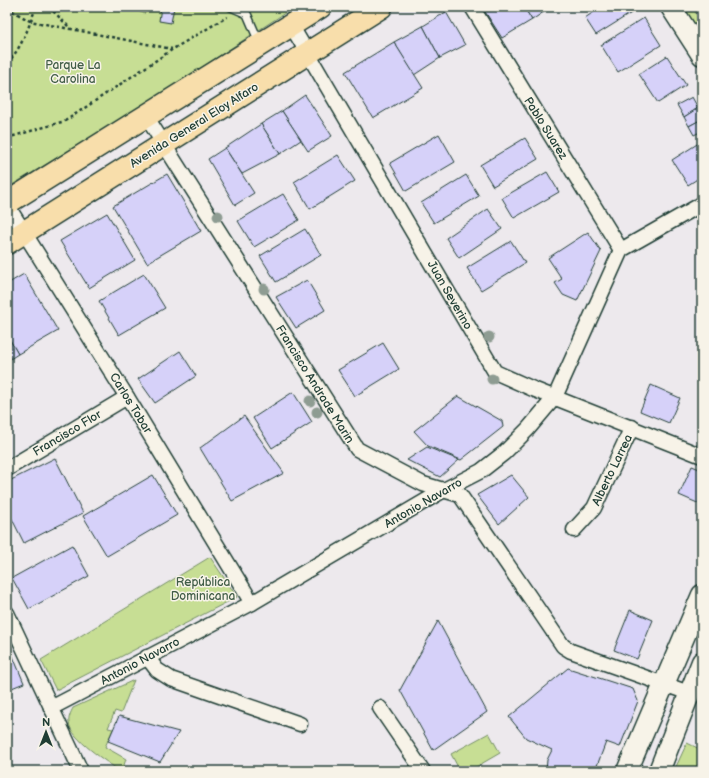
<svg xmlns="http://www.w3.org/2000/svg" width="709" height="778" font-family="'Balsamiq Sans',sans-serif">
	<rect width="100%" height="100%" fill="#ede9ed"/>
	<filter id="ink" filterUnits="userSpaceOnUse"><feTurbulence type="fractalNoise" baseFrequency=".025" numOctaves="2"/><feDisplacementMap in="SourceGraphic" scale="8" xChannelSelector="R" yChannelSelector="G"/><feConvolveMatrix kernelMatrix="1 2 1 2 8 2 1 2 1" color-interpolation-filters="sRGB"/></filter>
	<g filter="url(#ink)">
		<!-- green -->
		<g fill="#c7de94" stroke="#738e64">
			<path d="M 7,7 L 294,7 L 152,100 L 7,188 Z"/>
			<path d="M 683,7 L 692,7 L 702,23 L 702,37 Z"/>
			<path d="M 210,557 L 237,597 L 56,690 L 41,660 Z"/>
			<path d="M 134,680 L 121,713 L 115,711 L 108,728 L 113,729 L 105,747 L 126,759 L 122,771 L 120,771 C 107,762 71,739 69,723 C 68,718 71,712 73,708 Z"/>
			<path d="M 489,733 L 500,753 L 469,771 L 460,771 L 451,754 Z"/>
			<path d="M 687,743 L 702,750 L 702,771 L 674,771 Z"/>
		</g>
		<!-- building -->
		<g fill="#d6d1f9" stroke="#1f3d34">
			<path d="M 133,7 L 146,7 L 145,13 L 133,10 Z"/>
			<path d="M 161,7 L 174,7 L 171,23 L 159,21 Z"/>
			<path d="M 482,7 L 524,7 L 532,20 L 502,38 Z"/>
			<path d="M 524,7 L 551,7 L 532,20 Z"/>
			<path d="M 601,7 L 605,7 L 608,10 L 613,7 L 634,7 L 636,10 L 596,35 L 585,18 Z"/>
			<path d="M 446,12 L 465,45 L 440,58 L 423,26 Z"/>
			<path d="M 644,18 L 661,45 L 618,72 L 601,45 Z"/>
			<path d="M 423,26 L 440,58 L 414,75 L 394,42 Z"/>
			<path d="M 394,42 L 423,88 L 373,118 L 345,72 Z"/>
			<path d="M 667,56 L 686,85 L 658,103 L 639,74 Z"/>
			<path d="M 305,95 L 332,136 L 308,151 L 282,111 Z"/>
			<path d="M 692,97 L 698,108 L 684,117 L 677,105 Z"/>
			<path d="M 698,108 L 702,119 L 689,126 L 684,117 Z"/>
			<path d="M 282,111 L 301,140 L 280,154 L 261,124 Z"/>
			<path d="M 702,119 L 702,131 L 694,135 L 689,126 Z"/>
			<path d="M 261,124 L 280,154 L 242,174 L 225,148 Z"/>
			<path d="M 439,134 L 455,162 L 406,191 L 390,163 Z"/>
			<path d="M 525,138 L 538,159 L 493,186 L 480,165 Z"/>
			<path d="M 702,141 L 702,176 L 688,185 L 672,160 Z"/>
			<path d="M 225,148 L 254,193 L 235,205 L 208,159 Z"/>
			<path d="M 338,155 L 355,181 L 310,209 L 294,182 Z"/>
			<path d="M 547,172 L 559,192 L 514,218 L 502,198 Z"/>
			<path d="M 167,174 L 201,231 L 147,263 L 113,206 Z"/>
			<path d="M 466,175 L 479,196 L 434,223 L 421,203 Z"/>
			<path d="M 283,194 L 299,220 L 254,247 L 238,221 Z"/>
			<path d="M 488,209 L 502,229 L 459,258 L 446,238 Z"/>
			<path d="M 107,213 L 135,260 L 89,288 L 60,241 Z"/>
			<path d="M 305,229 L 321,255 L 276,282 L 260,256 Z"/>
			<path d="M 588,232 L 601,251 L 577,301 L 563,295 L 555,283 L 562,279 L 548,258 Z"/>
			<path d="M 511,241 L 525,263 L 481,290 L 467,268 Z"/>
			<path d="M 24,274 L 58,331 L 18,354 L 7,335 L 7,284 Z"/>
			<path d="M 144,274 L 165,308 L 119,335 L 99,301 Z"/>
			<path d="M 307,280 L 325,310 L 296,328 L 276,297 Z"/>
			<path d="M 7,335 L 18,354 L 7,361 Z"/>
			<path d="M 383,343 L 399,369 L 355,396 L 338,370 Z"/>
			<path d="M 180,351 L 196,376 L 155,403 L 138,379 Z"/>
			<path d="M 651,385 L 680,398 L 669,423 L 640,411 Z"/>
			<path d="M 293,392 L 312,422 L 272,448 L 253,418 Z"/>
			<path d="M 458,396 L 502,421 L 503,427 L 461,460 L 428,446 L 414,431 Z"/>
			<path d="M 244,416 L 284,473 L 232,501 L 200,448 Z"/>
			<path d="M 427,447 L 459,460 L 440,477 L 407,460 Z"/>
			<path d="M 55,458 L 83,513 L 24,543 L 11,517 L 7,519 L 7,482 Z"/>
			<path d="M 692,466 L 702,470 L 702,505 L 679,495 Z"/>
			<path d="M 153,475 L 177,515 L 107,556 L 83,516 Z"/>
			<path d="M 511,475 L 529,497 L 499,524 L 477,495 Z"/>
			<path d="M 72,545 L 89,576 L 29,609 L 12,578 Z"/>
			<path d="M 630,610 L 653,620 L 637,659 L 614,650 Z"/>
			<path d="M 438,621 L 487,712 L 433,750 L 400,690 Z"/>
			<path d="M 12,654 L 24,683 L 7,690 L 7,656 Z"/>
			<path d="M 568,668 L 633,689 L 638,701 L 620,747 L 606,742 L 595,771 L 546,771 L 547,760 L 552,750 L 526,738 L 509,717 Z"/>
			<path d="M 119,716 L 179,732 L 160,762 L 108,741 Z"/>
		</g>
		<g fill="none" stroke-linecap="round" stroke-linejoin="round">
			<defs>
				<path id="lane" d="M 231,7 L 247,14 L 259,42"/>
				<g id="street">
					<path d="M 472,7 L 621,250"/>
					<path d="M 291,25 L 495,372 L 533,389 L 702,456"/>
					<path d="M 146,116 L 357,449 L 423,484 L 460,495 L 563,646 L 571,651 L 689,693"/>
					<path d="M 7,205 L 127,397 L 252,603"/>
					<path d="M 7,469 L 127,397"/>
					<path d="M 574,530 L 594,508 L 632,427"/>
					<path d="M 7,613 L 81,771"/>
					<path d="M 690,623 L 702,627"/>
					<path d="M 147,657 L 157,670 L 171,679 L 300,724"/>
					<path d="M 51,708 L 252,603 L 444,490 L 481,471 L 504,453 L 528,429 L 555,397 L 621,250 L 702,204"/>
					<path d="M 380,708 L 423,771"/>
				</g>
				<g id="secondary">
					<path d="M 671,7 L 702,55"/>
					<path d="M 627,771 L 702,595"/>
					<path d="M 659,771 L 702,662"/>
				</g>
				<g id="primary">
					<path d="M 7,203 L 320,7"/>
					<path d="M 7,243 L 381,7"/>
				</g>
			</defs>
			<!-- lane casing -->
			<use href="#lane" stroke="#1f3d34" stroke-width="10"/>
			<!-- street casing -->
			<use href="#street" stroke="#1f3d34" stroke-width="17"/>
			<!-- secondary casing -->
			<use href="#secondary" stroke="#1f3d34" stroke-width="23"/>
			<!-- primary casing -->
			<use href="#primary" stroke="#1f3d34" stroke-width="25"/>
			<!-- path -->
			<g stroke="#1f3d34" stroke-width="2.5" stroke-dasharray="3 3" stroke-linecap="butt">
				<path d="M 49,7 L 71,29 L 172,49"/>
				<path d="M 7,8 L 30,21 L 70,29"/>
				<path d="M 7,63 C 22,48 29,26 36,7"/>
				<path d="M 7,138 L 65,121 L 173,49 L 227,17"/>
			</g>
			<!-- lane -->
			<use href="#lane" stroke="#f7f3e8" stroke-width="7"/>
			<!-- street -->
			<use href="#street" stroke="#f7f3e8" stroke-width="14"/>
			<!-- secondary -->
			<use href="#secondary" stroke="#f7f3e8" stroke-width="20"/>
			<!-- primary -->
			<use href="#primary" stroke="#f8deab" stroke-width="22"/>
		</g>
		<!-- trees -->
		<g fill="#8e9c92">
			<circle cx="218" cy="216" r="5.5"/>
			<circle cx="264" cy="289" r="5.5"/>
			<circle cx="489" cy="337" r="5.5"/>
			<circle cx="492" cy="379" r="5.5"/>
			<circle cx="310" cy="401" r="5.5"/>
			<circle cx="317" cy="412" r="5.5"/>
		</g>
	</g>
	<g text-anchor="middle" stroke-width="3" stroke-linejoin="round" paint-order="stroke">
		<!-- park labels -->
		<g font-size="12" fill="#415d47" stroke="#f7f3e8">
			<text x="73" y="69">Parque La<tspan x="73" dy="14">Carolina</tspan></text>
			<text x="203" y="586">República<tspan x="203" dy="14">Dominicana</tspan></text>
		</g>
		<!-- street labels -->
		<g font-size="12" fill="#1f3d34" stroke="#f7f3e8">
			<text transform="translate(194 125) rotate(-32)" y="4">Avenida General Eloy Alfaro</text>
			<text transform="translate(546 128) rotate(58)" y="4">Pablo Suarez</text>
			<text transform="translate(450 295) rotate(60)" y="4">Juan Severino</text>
			<text transform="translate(315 384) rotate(58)" y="4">Francisco Andrade Marin</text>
			<text transform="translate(131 403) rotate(58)" y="4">Carlos Tobar</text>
			<text transform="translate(67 433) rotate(-31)" y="4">Francisco Flor</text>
			<text transform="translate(612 470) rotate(-64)" y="4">Alberto Larrea</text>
			<text transform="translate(423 503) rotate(-30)" y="4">Antonio Navarro</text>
			<text transform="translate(140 661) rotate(-28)" y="4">Antonio Navarro</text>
		</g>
	</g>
	<!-- margin -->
	<rect width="709" height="778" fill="none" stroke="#f7f3e8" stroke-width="24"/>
	<rect x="12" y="12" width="685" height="754" fill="none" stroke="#1f3d34" stroke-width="1.5" filter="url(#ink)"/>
	<!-- north arrow -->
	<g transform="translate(46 732)" stroke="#f7f3e8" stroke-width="3" paint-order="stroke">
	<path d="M0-3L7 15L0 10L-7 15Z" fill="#1f3d34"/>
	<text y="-6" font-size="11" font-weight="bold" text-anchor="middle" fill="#1f3d34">N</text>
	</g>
</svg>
